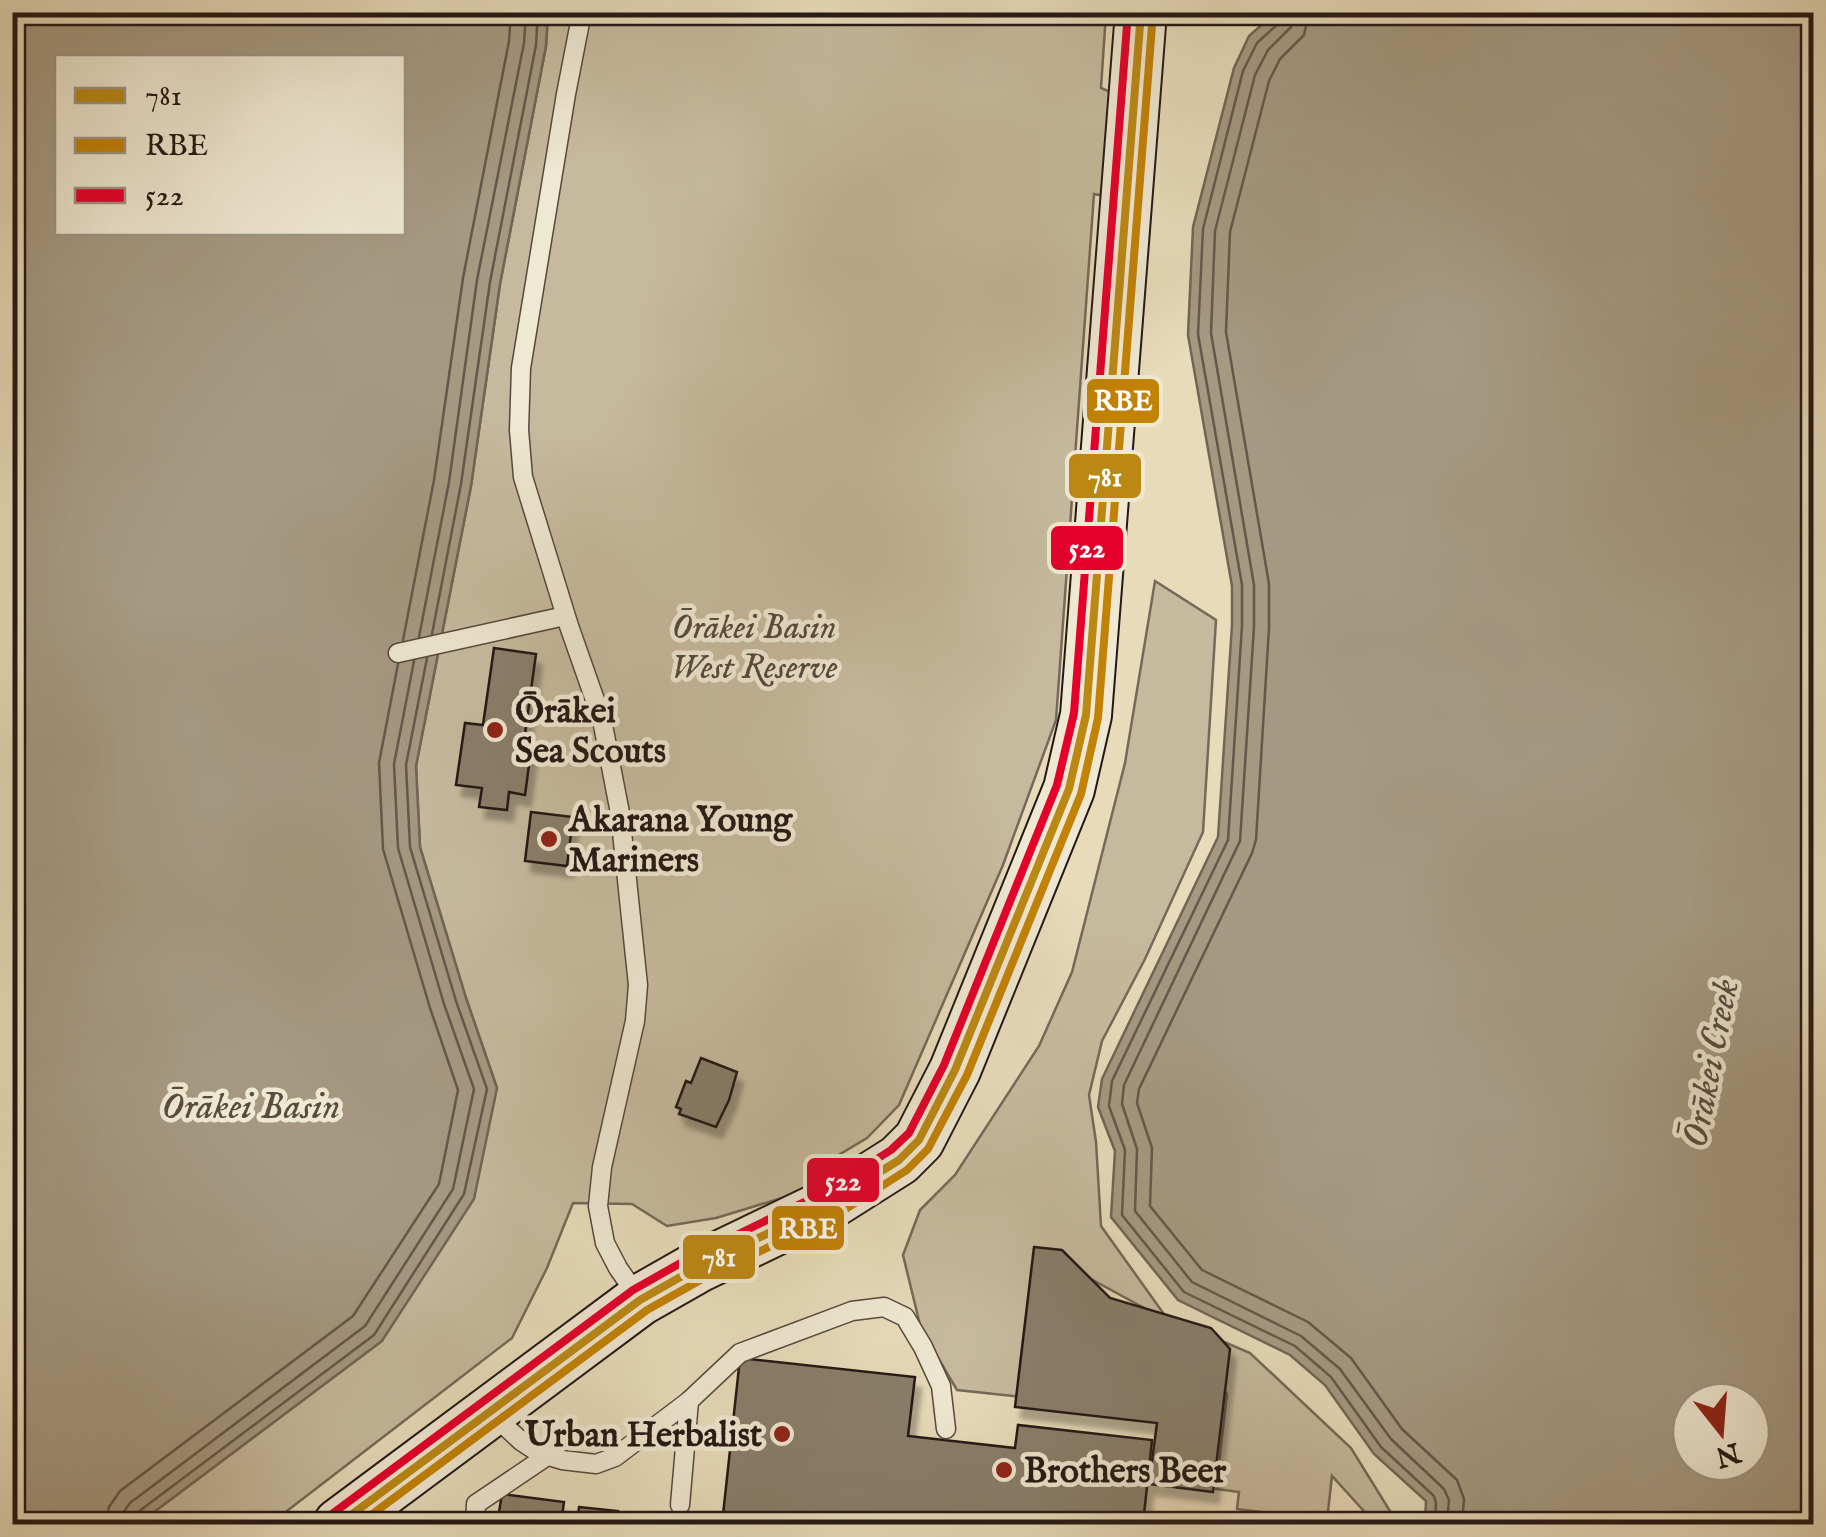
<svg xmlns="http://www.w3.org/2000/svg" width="1826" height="1537" font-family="'IM FELL English',serif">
	<defs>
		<filter id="shadow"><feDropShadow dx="6" dy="11" stdDeviation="2.5" flood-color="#0004"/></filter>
	</defs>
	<rect width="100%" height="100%" fill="#e7dbba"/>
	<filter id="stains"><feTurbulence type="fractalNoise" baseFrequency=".002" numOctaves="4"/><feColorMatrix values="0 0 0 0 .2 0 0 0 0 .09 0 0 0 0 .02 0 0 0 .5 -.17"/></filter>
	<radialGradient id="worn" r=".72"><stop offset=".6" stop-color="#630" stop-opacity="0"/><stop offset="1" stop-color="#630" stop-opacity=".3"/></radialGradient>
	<!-- green -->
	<g fill="#c6ba9e" stroke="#756959" stroke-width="2.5">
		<path d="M 548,13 L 1106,13 L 1101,88 L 1115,94 L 1105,196 L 1094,194 L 1056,720 L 1003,865 L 899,1105 L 867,1138 L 832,1159 L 834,1182 L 716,1218 L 667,1226 L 632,1204 L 573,1203 L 547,1268 L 512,1338 L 270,1524 L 138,1524 L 382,1341 L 497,1088 L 466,998 L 420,847 L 416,766 L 471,486 L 500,284 L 546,46 Z"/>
		<path d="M 1155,581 L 1216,620 L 1203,832 L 1145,959 L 1102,1041 L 1089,1095 L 1096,1142 L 1101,1226 L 1166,1317 L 1250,1353 L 1351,1448 L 1398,1524 L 1373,1524 L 1372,1520 L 1332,1476 L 1327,1520 L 1237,1509 L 1239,1492 L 1216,1489 L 1227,1394 L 1225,1392 L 1223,1351 L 1056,1260 L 1023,1397 L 957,1390 L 921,1329 L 903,1255 L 920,1210 L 955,1175 L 1039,1046 L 1072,972 L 1125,763 Z"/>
	</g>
	<!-- water -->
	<g fill="#a59982" stroke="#716556" stroke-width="2.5" fill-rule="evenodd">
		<path d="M 1276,12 L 1813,13 L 1813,1524 L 1425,1524 L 1426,1501 L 1374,1454 L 1325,1385 L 1290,1355 L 1178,1300 L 1111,1217 L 1115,1151 L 1098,1107 L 1102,1079 L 1218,837 L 1232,625 L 1232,586 L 1188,335 L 1193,227 L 1234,68 L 1249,36 ZM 1691,1402 L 1751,1402 L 1751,1462 L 1691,1462 Z"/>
		<path d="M 12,13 L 548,13 L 546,46 L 500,284 L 471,486 L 416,766 L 420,847 L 466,998 L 497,1088 L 474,1199 L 382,1341 L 138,1524 L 13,1524 ZM 58,58 L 402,58 L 402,232 L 58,232 Z"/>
	</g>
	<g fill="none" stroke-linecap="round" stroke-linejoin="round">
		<!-- shore -->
		<g stroke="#64584b" stroke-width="2.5">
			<path d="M 1281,12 L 1279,23 L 1257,43 L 1243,71 L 1203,229 L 1198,334 L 1242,585 L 1242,626 L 1228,840 L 1112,1081 L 1109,1106 L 1125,1150 L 1122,1215 L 1184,1292 L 1295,1346 L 1331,1377 L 1381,1447 L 1434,1496 L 1436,1503 L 1435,1524"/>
			<path d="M 1294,12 L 1291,27 L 1268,50 L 1255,75 L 1215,231 L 1211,333 L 1254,585 L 1254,627 L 1240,841 L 1124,1085 L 1122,1104 L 1137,1149 L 1135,1211 L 1192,1282 L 1301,1336 L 1340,1369 L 1391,1439 L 1444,1489 L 1449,1500 L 1447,1524"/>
			<path d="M 1309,12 L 1304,35 L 1280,59 L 1269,81 L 1230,232 L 1226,332 L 1269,584 L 1269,628 L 1256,840 L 1252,853 L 1139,1089 L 1137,1103 L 1152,1148 L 1150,1206 L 1202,1270 L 1308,1322 L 1351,1358 L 1402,1429 L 1457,1480 L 1464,1499 L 1462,1524"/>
			<path d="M 432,634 L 461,484 L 490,282 L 536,45 L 538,12"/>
			<path d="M 419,637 L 449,482 L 477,280 L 524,43 L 526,12"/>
			<path d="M 403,640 L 434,480 L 463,278 L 509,41 L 511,12"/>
			<path d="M 106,1524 L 109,1507 L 120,1491 L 353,1316 L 439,1184 L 458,1090 L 430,1008 L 383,849 L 379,763 L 398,664"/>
			<path d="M 121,1524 L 123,1513 L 130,1503 L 365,1326 L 453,1189 L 474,1089 L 444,1004 L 398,848 L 394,764 L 414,661"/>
			<path d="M 134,1524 L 134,1517 L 138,1512 L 374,1335 L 464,1194 L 487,1089 L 456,1001 L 410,847 L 406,765 L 427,658"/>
		</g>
	</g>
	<!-- building -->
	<g fill="#897d6a" stroke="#241814" stroke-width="2.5" filter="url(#shadow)">
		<path d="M 494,648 L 536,654 L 525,734 L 533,735 L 525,795 L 509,792 L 507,810 L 479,807 L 482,788 L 456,785 L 465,723 L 483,725 Z"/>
		<path d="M 531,812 L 573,817 L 567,866 L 525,861 Z"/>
		<path d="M 701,1058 L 737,1072 L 729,1100 L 716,1127 L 679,1114 L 681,1109 L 676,1107 L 686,1081 L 691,1083 Z"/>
		<path d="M 1034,1247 L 1062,1250 L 1110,1298 L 1211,1328 L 1230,1349 L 1213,1492 L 1149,1484 L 1157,1423 L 1015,1407 Z"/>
		<path d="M 740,1358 L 915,1377 L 908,1436 L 1015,1448 L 1018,1425 L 1152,1440 L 1143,1524 L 722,1524 Z"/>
		<path d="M 502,1494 L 564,1502 L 561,1524 L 497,1524 Z"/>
		<path d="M 579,1507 L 618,1511 L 616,1524 L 577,1524 Z"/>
	</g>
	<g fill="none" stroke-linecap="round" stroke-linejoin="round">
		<defs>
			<g id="service">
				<path d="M 582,12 L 566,94 L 521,368 L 519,430 L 523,477 L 569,626 L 602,720 L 620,813 L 638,985 L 635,1021 L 602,1167 L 598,1206 L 605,1243 L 618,1268 L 638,1297"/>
				<path d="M 398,653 L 565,616"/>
				<path d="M 494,1416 L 521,1441 L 539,1453 L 562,1460 L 596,1464 L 615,1457 L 689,1401 L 740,1353 L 852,1311 L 884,1307 L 905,1317 L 923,1347 L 941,1386 L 946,1429"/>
				<path d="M 680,1505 L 689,1401"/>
				<path d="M 475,1524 L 476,1504 L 547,1456"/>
			</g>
			<path id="secondary" d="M 339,1524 L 640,1300 L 698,1267 L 831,1203 L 899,1160 L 919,1140 L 955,1070 L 1069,789 L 1086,715 L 1141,12"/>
		</defs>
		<!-- service casing -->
		<use href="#service" stroke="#55493e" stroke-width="21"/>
		<!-- secondary casing -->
		<use href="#secondary" stroke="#241814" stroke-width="54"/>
		<!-- service -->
		<use href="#service" stroke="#efe8d2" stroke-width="18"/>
		<!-- secondary -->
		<use href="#secondary" stroke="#efe8d2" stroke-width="50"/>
		<defs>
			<path id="bus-1" d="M 339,1524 L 640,1300 L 698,1267 L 831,1203 L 899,1160 L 919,1140 L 955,1070 L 1069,789 L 1086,715 L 1141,12"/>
			<path id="bus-2" d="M 359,1524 L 647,1310 L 704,1278 L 838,1214 L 907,1170 L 928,1149 L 967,1075 L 1081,794 L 1098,718 L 1153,13"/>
			<path id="bus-3" d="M 332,1514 L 633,1290 L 693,1256 L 825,1192 L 891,1150 L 909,1133 L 944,1065 L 1057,785 L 1074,713 L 1128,12"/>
		</defs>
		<!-- bus-1 casing -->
		<use href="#bus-1" stroke="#efe8d2" stroke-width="15"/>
		<!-- bus-2 casing -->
		<use href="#bus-2" stroke="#efe8d2" stroke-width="15"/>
		<!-- bus-3 casing -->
		<use href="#bus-3" stroke="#efe8d2" stroke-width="15"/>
		<!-- bus-1 -->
		<use href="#bus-1" stroke="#bb8814" stroke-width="8"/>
		<!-- bus-2 -->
		<use href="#bus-2" stroke="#c28205" stroke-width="8"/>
		<!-- bus-3 -->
		<use href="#bus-3" stroke="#e4002b" stroke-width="8"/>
	</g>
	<!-- markers -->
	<g fill="#8f2418" stroke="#efe8d2" stroke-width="4">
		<circle cx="495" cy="730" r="10"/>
		<circle cx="549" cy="839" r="10"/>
		<circle cx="782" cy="1434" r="10"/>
		<circle cx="1004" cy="1470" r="10"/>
	</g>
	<g text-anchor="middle" stroke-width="9" stroke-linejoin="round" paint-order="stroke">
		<!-- park labels -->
		<g font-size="35" font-style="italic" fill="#55493d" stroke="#efe8d2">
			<text x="754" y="638">Ōrākei Basin<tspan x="754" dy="40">West Reserve</tspan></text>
		</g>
		<!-- poi labels -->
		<g font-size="35" font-weight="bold" fill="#241814" stroke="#efe8d2" text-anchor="start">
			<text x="515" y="722">Ōrākei<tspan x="515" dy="40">Sea Scouts</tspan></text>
			<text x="569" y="831">Akarana Young<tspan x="569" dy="40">Mariners</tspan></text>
			<text x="762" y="1446" text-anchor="end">Urban Herbalist</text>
			<text x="1024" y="1482">Brothers Beer</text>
		</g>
		<!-- water labels -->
		<g font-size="38" font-style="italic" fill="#584c40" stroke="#efe8d2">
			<text transform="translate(1709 1063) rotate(-79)" y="13">Ōrākei Creek</text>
			<text x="251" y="1118">Ōrākei Basin</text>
		</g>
	</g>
	<g stroke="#efe8d2" stroke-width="4">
		<rect x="1085" y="377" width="76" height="48" rx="10" fill="#c28205"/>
		<rect x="1067" y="452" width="76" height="48" rx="10" fill="#bb8814"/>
		<rect x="1049" y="524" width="76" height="48" rx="10" fill="#e4002b"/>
		<rect x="805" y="1156" width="76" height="48" rx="10" fill="#e4002b"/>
		<rect x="770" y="1204" width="76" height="48" rx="10" fill="#c28205"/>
		<rect x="681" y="1233" width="76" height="48" rx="10" fill="#bb8814"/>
	</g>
	<g font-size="28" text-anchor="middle" font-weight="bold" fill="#fff">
		<text x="1123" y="410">RBE</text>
		<text x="1105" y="486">781</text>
		<text x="1087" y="557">522</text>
		<text x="843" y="1190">522</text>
		<text x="808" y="1238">RBE</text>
		<text x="719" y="1266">781</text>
	</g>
	<!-- margin -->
	<rect width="1826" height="1537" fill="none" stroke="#e7dbba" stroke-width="50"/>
	<rect x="15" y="15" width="1796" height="1507" fill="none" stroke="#241814" stroke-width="5"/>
	<rect x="25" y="25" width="1776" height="1487" fill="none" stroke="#241814" stroke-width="2.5"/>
	<!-- legend -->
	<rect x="55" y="55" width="350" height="180" fill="#efe8d2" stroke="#9e9586" stroke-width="2.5"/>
	<rect x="75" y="88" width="50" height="15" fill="#bb8814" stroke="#9e9586" stroke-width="2.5"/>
	<text x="145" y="105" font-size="30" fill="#241814">781</text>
	<rect x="75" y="138" width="50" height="15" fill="#c28205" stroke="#9e9586" stroke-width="2.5"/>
	<text x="145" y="155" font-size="30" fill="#241814">RBE</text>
	<rect x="75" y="188" width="50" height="15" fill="#e4002b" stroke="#9e9586" stroke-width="2.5"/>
	<text x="145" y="205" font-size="30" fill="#241814">522</text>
	<!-- north arrow -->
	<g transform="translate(1721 1432) rotate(163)"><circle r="48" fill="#efe8d2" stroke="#9e9586" stroke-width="2.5"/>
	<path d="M0-8L18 38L0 25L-18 38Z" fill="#8f2418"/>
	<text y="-15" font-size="28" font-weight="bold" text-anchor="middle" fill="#241814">N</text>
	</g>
	<rect width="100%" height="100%" filter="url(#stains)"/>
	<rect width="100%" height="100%" fill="url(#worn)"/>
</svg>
